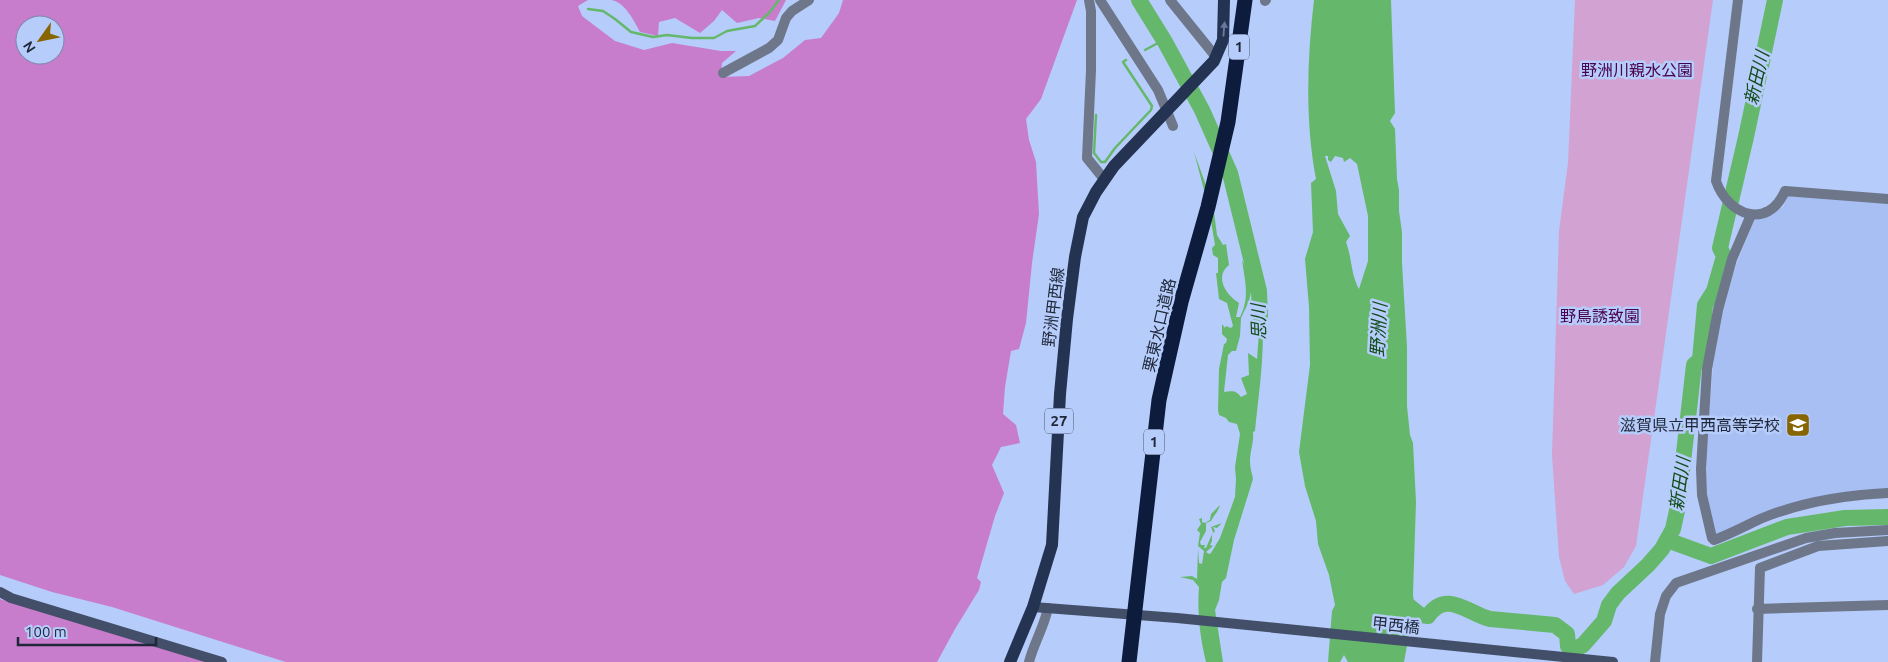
<svg xmlns="http://www.w3.org/2000/svg" width="1888" height="662" font-family="Ubuntu,'Noto Sans JP',sans-serif">
	<rect width="100%" height="100%" fill="#b6ccfa"/>
	<!-- built -->
	<path fill="#a7bff2" d="M 1789,194 L 1888,203 L 1888,493 L 1834,497 L 1714,539 L 1703,493 L 1714,356 L 1724,303 L 1735,268 L 1754,220 L 1768,215 L 1783,207 Z"/>
	<!-- green -->
	<path fill="#d1a2d2" d="M 1575,0 L 1713,0 L 1636,546 L 1624,567 L 1603,585 L 1574,594 L 1565,581 L 1559,557 L 1552,455 L 1559,231 L 1568,163 Z"/>
	<!-- forest -->
	<g fill="#c77dcb" fill-rule="evenodd">
		<path d="M 0,0 L 588,0 L 578,6 L 582,16 L 615,41 L 644,50 L 672,43 L 721,51 L 736,51 L 722,63 L 721,77 L 749,76 L 783,58 L 805,40 L 821,38 L 839,13 L 843,0 L 1077,0 L 1041,99 L 1026,119 L 1029,140 L 1036,162 L 1039,214 L 1032,263 L 1026,323 L 1019,349 L 1011,351 L 1005,387 L 1003,414 L 1016,425 L 1020,443 L 1001,447 L 992,465 L 1004,493 L 995,516 L 977,578 L 981,582 L 979,590 L 955,629 L 937,662 L 286,662 L 112,607 L 52,592 L 0,575 ZM 25,25 L 55,25 L 55,55 L 25,55 Z"/>
		<path d="M 611,0 L 786,0 L 775,21 L 759,18 L 737,23 L 722,10 L 714,21 L 700,33 L 675,18 L 659,22 L 658,36 L 640,32 C 634,21 625,2 611,0 Z"/>
		<path d="M 0,599 L 3,600 L 208,662 L 0,662 Z"/>
	</g>
	<!-- water -->
	<g fill="#65b86b" fill-rule="evenodd">
		<path d="M 1314,0 L 1391,0 L 1395,113 L 1390,121 L 1395,129 L 1397,179 L 1399,190 L 1399,211 L 1402,232 L 1402,263 L 1407,347 L 1407,406 L 1410,435 L 1413,443 L 1416,502 L 1413,594 L 1414,605 L 1422,611 L 1438,598 L 1440,600 L 1425,613 L 1420,612 L 1406,603 L 1403,605 L 1406,613 L 1411,616 L 1412,619 L 1404,662 L 1348,662 L 1344,655 L 1340,662 L 1328,662 L 1332,611 L 1335,605 L 1329,575 L 1318,544 L 1316,521 L 1305,486 L 1299,452 L 1310,365 L 1309,307 L 1305,259 L 1313,232 L 1311,183 L 1316,179 C 1305,121 1307,59 1314,0 ZM 1325,156 L 1328,156 L 1328,160 L 1331,162 L 1335,156 L 1343,158 L 1344,162 L 1350,158 L 1357,164 L 1368,216 L 1368,261 L 1359,289 C 1351,275 1352,258 1346,242 L 1350,236 L 1338,214 L 1336,191 Z"/>
		<path d="M 1194,152 L 1213,205 L 1217,235 L 1223,245 L 1226,244 L 1229,265 C 1214,277 1226,295 1239,303 L 1236,317 L 1240,317 C 1250,297 1245,282 1242,260 L 1246,268 L 1249,262 L 1248,273 L 1254,279 L 1249,301 L 1241,318 L 1240,336 L 1236,351 L 1232,351 L 1228,355 L 1224,392 C 1232,391 1236,390 1241,397 L 1247,394 L 1241,378 L 1249,375 L 1248,353 L 1257,359 L 1259,332 L 1255,310 L 1256,305 L 1259,303 L 1257,294 L 1259,294 C 1268,336 1259,389 1255,431 L 1253,432 C 1254,442 1250,451 1250,462 C 1250,468 1252,473 1253,479 L 1234,540 L 1226,578 L 1222,582 L 1219,600 L 1215,610 L 1223,662 L 1206,662 C 1200,637 1197,613 1199,587 L 1193,580 L 1180,577 L 1192,576 L 1197,579 L 1198,549 L 1199,563 L 1202,564 L 1204,551 L 1198,546 L 1200,533 L 1197,530 L 1201,524 L 1199,519 L 1202,518 L 1202,522 L 1205,523 L 1210,520 L 1211,514 L 1220,505 C 1218,512 1214,515 1211,521 L 1206,523 L 1206,531 L 1200,542 L 1201,545 L 1205,545 L 1204,548 L 1206,548 L 1213,532 L 1211,527 L 1222,523 L 1217,528 L 1213,527 L 1215,531 L 1212,534 L 1212,541 L 1210,545 L 1213,546 L 1206,552 L 1209,554 L 1211,553 L 1220,538 L 1235,497 L 1236,479 L 1235,467 L 1240,434 L 1237,424 L 1229,422 L 1226,418 L 1219,415 L 1218,410 L 1219,369 L 1224,344 L 1226,343 L 1227,339 L 1222,334 L 1222,324 L 1225,328 L 1226,326 L 1231,328 L 1233,326 L 1227,303 L 1219,299 L 1216,273 L 1218,273 L 1218,258 L 1213,255 L 1212,248 L 1215,245 L 1209,209 Z"/>
	</g>
	<g fill="none" stroke-linecap="round" stroke-linejoin="round">
		<!-- stream -->
		<g stroke="#65b86b" stroke-width="2.5">
			<path d="M 588,9 L 603,11 L 615,19 L 631,32 L 653,37 L 667,35 L 692,38 L 714,38 L 727,31 L 755,26 L 769,13 L 779,0"/>
			<path d="M 1145,50 L 1158,43 L 1165,42"/>
			<path d="M 1096,115 L 1094,153 L 1101,162 L 1105,162 L 1115,148 L 1151,110 L 1152,106 L 1123,62 L 1126,60"/>
		</g>
		<!-- river -->
		<g stroke="#65b86b" stroke-width="16">
			<path d="M 1139,0 L 1165,42 L 1202,110 L 1230,173 L 1259,291 L 1260,316"/>
			<path d="M 1667,540 L 1711,556 L 1787,527 L 1845,518 L 1888,517"/>
			<path d="M 1386,601 L 1392,598 L 1409,606 L 1420,615 L 1428,616 C 1446,589 1469,614 1490,619 L 1555,625 L 1567,634 L 1568,646 L 1577,648 L 1583,645 L 1604,621 L 1609,605 L 1618,593 L 1648,565 L 1662,549 L 1673,529 L 1678,506 L 1694,365 L 1700,360 L 1705,305 L 1714,291 L 1724,256 L 1720,248 L 1746,137 L 1775,0"/>
		</g>
		<!-- street -->
		<g stroke="#6e778a" stroke-width="10">
			<path d="M 1089,0 L 1091,11 L 1091,70 L 1087,158 L 1104,179"/>
			<path d="M 1100,0 L 1158,90 L 1173,126"/>
			<path d="M 1170,0 L 1216,57"/>
			<path d="M 1738,0 L 1716,181 C 1728,216 1768,230 1785,191 L 1888,199"/>
			<path d="M 1265,1 L 1266,0"/>
			<path d="M 723,73 L 769,48 L 778,40 L 786,18 L 792,11 L 809,0"/>
			<path d="M 1751,215 L 1732,259 L 1718,310 L 1707,369 L 1701,469 L 1702,495 L 1712,538 L 1714,540 C 1730,534 1745,526 1760,519 C 1801,502 1844,495 1888,493"/>
			<path d="M 1757,609 L 1888,605"/>
			<path d="M 1029,662 C 1034,643 1044,627 1048,608"/>
			<path d="M 1655,662 L 1660,614 L 1666,596 L 1676,583 L 1806,538 L 1835,533 L 1888,530"/>
			<path d="M 1757,662 L 1760,568 L 1818,546 L 1888,541"/>
		</g>
		<!-- secondary -->
		<g stroke="#434f69" stroke-width="10">
			<path d="M 0,592 L 11,598 L 222,662"/>
			<path d="M 1033,607 L 1177,618 L 1613,662"/>
		</g>
		<!-- primary -->
		<path stroke="#253352" stroke-width="12" d="M 1010,662 L 1033,607 L 1052,545 L 1060,394 L 1067,319 L 1075,257 L 1083,217 L 1096,192 L 1114,166 L 1214,61 L 1223,40 L 1224,0"/>
		<!-- highway -->
		<path stroke="#0d1b3d" stroke-width="15" d="M 1129,662 L 1159,400 L 1181,302 L 1208,207 L 1228,122 L 1245,0"/>
	</g>
	<!-- one-way arrows -->
	<defs><path id="oneway-solid" d="M-6-.8H1V-3.2L6.5 0L1 3.2V.8H-6Z" transform="scale(1.25)"/></defs>
	<use fill="#66789e" href="#oneway-solid" transform="translate(1224 29) rotate(-85)"/>
	<!-- icons -->
	<defs>
		<symbol id="school-square" viewBox="-11 -11 22 22"><rect x="-9" y="-9" width="18" height="18" rx="4" fill="#876500" stroke="#b6ccfa"/><path d="M0-5L7-2L0 1L-7-2ZM-4 1L0 2.5L4 1V4Q0 6-4 4Z" fill="#fff"/></symbol>
	</defs>
	<g fill-rule="evenodd">
		<use href="#school-square" x="1784" y="411" width="28" height="28"/>
	</g>
	<g text-anchor="middle" stroke-width="5" stroke-linejoin="round" paint-order="stroke">
		<!-- shield labels -->
		<g fill="#b6ccfa" stroke="#4c5873" stroke-width="1">
			<rect x="1229" y="34.5" width="20" height="25" rx="4"/>
			<rect x="1045" y="408.5" width="28" height="25" rx="4"/>
			<rect x="1144" y="429.5" width="20" height="25" rx="4"/>
		</g>
		<g font-size="15" font-weight="bold" fill="#1f2739">
			<text x="1239" y="52">1</text>
			<text x="1059" y="426">27</text>
			<text x="1154" y="447">1</text>
		</g>
		<!-- park labels -->
		<g font-size="16" fill="#49024e" stroke="#b6ccfa">
			<text x="1637" y="76">野洲川親水公園</text>
			<text x="1600" y="322">野鳥誘致園</text>
		</g>
		<!-- street labels -->
		<g font-size="16" fill="#1f2739" stroke="#b6ccfa">
			<text transform="translate(1053 307) rotate(-83)" y="6">野洲甲西線</text>
			<text transform="translate(1159 325) rotate(-77)" y="6">栗東水口道路</text>
			<text transform="translate(1396 625) rotate(6)" y="6">甲西橋</text>
		</g>
		<!-- poi labels -->
		<g font-size="16" fill="#1f2739" stroke="#b6ccfa" text-anchor="end">
			<text x="1780" y="431">滋賀県立甲西高等学校</text>
		</g>
		<!-- water labels -->
		<g font-size="18" font-style="italic" fill="#124d1a" stroke="#b6ccfa">
			<text transform="translate(1757 78) rotate(-77)" y="6">新田川</text>
			<text transform="translate(1259 322) rotate(-92)" y="6">思川</text>
			<text transform="translate(1379 330) rotate(-87)" y="6">野洲川</text>
			<text transform="translate(1680 484) rotate(-82)" y="6">新田川</text>
		</g>
	</g>
	<!-- north arrow -->
	<g transform="translate(40 40) rotate(237)"><circle r="24" fill="#b6ccfa" stroke="#7a8aad"/>
	<path d="M0-4L9 19L0 12L-9 19Z" fill="#876500"/>
	<text y="-8" font-size="14" font-weight="bold" text-anchor="middle" fill="#1f2739">N</text>
	</g>
	<!-- scale -->
	<path d="M18 637v8h138v-8" fill="none" stroke="#1f2739" stroke-width="2.5"/>
	<text x="25" y="637" font-size="15" fill="#1f2739" stroke="#b6ccfa" stroke-width="4" paint-order="stroke">100 m</text>
</svg>
